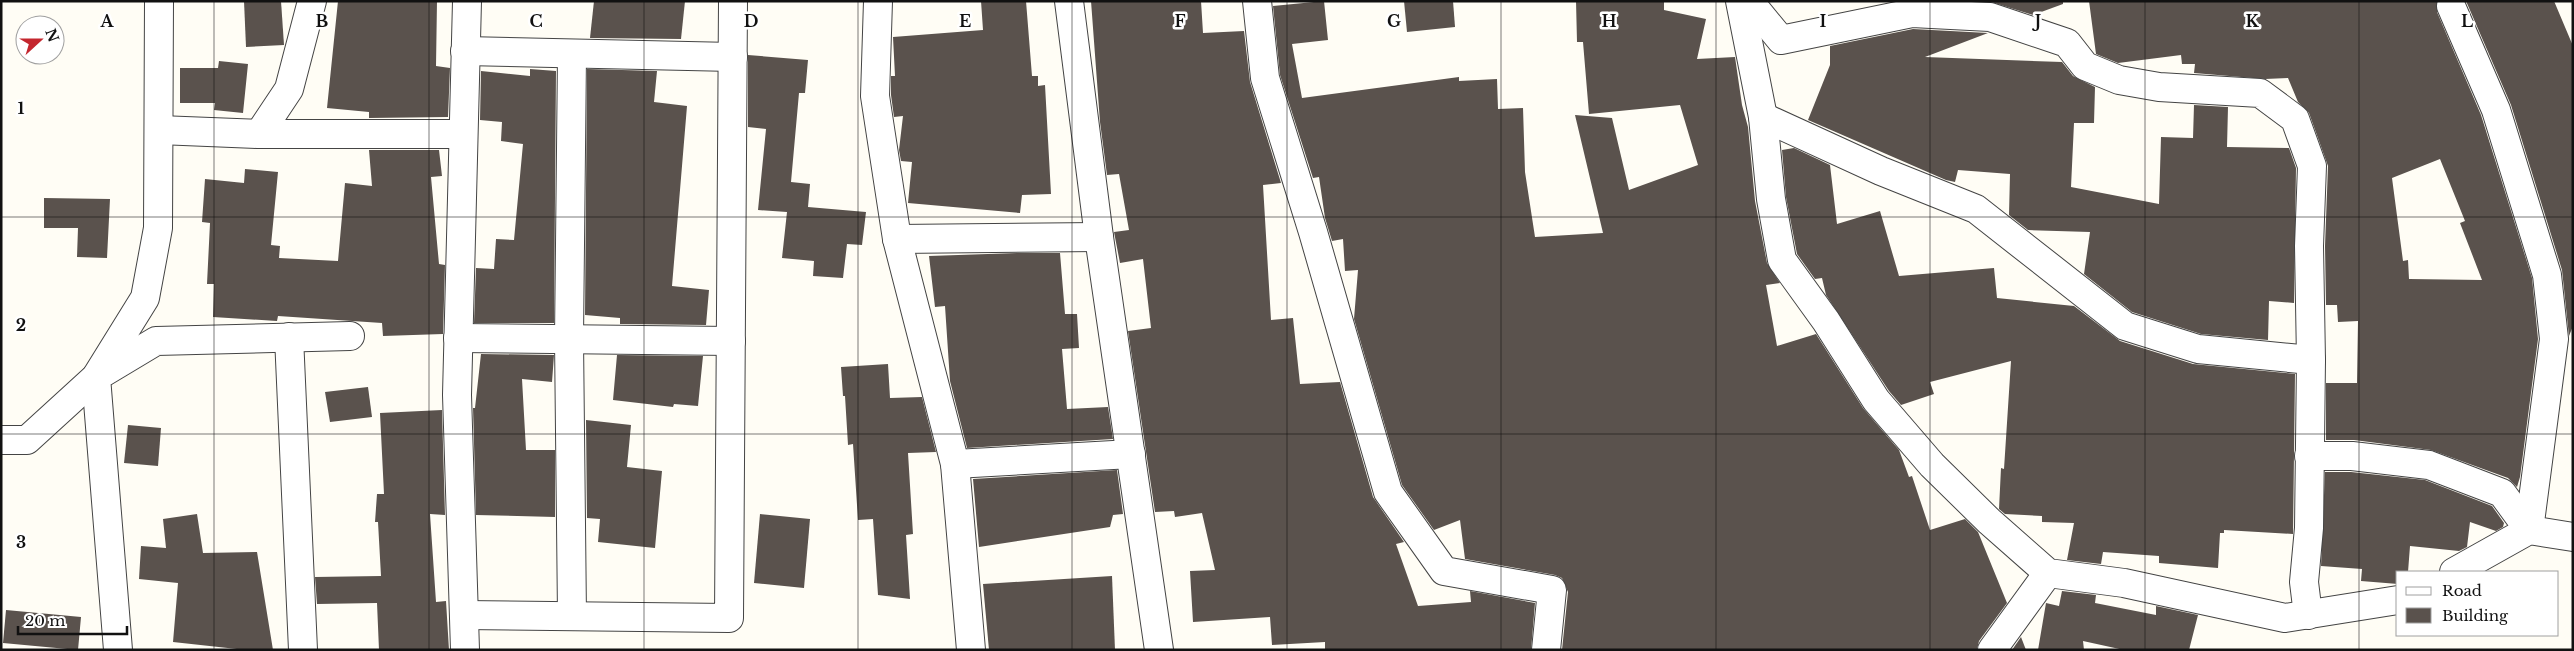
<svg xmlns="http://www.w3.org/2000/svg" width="2574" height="651" font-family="'Libre Baskerville',serif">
	<rect width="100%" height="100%" fill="#fffdf5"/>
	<!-- building -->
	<g fill="#5a524d" fill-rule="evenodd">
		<path d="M 244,1 L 281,1 L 284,45 L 246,47 Z"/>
		<path d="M 338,1 L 437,1 L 436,66 L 450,68 L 448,117 L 369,118 L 369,112 L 327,108 Z"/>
		<path d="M 594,1 L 685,1 L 681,39 L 590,38 Z"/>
		<path d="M 981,1 L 1026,1 L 1032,76 L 1038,76 L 1038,86 L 1045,85 L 1051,194 L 1022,195 L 1020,213 L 908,203 L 912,162 L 901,161 L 899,150 L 903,116 L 894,117 L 891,95 L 891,76 L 895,76 L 893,37 L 983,30 Z"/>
		<path d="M 1091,1 L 1201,1 L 1203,33 L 1244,31 L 1250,82 L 1281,183 L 1263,185 L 1271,320 L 1293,318 L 1300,384 L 1340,382 L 1373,497 L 1404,542 L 1396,544 L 1418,606 L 1471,602 L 1470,591 L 1535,603 L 1531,650 L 1325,650 L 1325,642 L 1272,645 L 1270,617 L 1193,622 L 1190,571 L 1215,570 L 1202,513 L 1175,517 L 1174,511 L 1155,512 L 1128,331 L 1151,328 L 1143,259 L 1120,263 L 1114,232 L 1129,230 L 1119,174 L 1107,175 L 1100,122 Z"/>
		<path d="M 1324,1 L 1328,40 L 1292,44 L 1302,98 L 1459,77 L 1459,81 L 1497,79 L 1498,109 L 1523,108 L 1525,172 L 1535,237 L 1603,233 L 1575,115 L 1612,118 L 1629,190 L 1698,165 L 1680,105 L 1589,114 L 1583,42 L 1577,42 L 1576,1 L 1664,1 L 1664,10 L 1706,19 L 1697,59 L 1735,57 L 1742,105 L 1748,127 L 1755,201 L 1767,263 L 1780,283 L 1766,285 L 1777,346 L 1816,334 L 1863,408 L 1899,450 L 1909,477 L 1912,476 L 1930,530 L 1965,519 L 1978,532 L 2007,603 L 1979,641 L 1977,650 L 1562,650 L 1568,592 L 1562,578 L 1555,575 L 1465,559 L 1460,520 L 1434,530 L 1402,485 L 1354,319 L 1358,270 L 1345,271 L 1343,239 L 1332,241 L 1325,218 L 1319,177 L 1313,178 L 1280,75 L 1273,6 Z"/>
		<path d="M 1404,1 L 1453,1 L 1455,27 L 1407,32 Z"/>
		<path d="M 1988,1 L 2063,1 L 2063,4 L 2033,15 Z"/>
		<path d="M 2089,1 L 2437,1 L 2437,12 L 2481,115 L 2532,278 L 2538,339 L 2520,477 L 2517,487 L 2508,478 L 2431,450 L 2354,440 L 2326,440 L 2326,383 L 2357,383 L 2358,321 L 2338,322 L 2337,305 L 2326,305 L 2325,246 L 2328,166 L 2309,113 L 2298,102 L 2288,78 L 2265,79 L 2194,73 L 2195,64 L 2182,64 L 2181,55 L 2118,63 L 2096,54 ZM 2440,159 L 2465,221 L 2460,223 L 2482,280 L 2409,279 L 2408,260 L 2403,261 L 2392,178 Z"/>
		<path d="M 2466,1 L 2554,1 L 2573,46 L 2573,326 L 2569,336 L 2562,270 L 2511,105 Z"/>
		<path d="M 1913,29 L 1988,33 L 1925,57 L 2062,62 L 2073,76 L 2095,87 L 2094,123 L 2074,123 L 2071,187 L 2159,204 L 2161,137 L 2193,138 L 2194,105 L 2228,107 L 2227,147 L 2289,148 L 2296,168 L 2294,303 L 2269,301 L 2268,340 L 2201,334 L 2132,312 L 2084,274 L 2090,232 L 2028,230 L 2009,215 L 2010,174 L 1958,170 L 1955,182 L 1946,180 L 1808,120 L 1830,65 L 1830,46 Z"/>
		<path d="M 748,55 L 808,60 L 805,93 L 799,93 L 791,182 L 810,184 L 808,207 L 866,212 L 862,245 L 847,244 L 843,278 L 813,276 L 814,261 L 782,258 L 787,212 L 758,210 L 766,129 L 748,127 Z"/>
		<path d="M 219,61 L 248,64 L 243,113 L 214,110 L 215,103 L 180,103 L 180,68 L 218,68 Z"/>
		<path d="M 530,69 L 556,71 L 554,323 L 474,323 L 476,268 L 494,269 L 496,239 L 514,240 L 523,144 L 501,141 L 502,122 L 480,120 L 481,71 L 530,76 Z"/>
		<path d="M 587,69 L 657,71 L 654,102 L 687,106 L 672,286 L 709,290 L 706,325 L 620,324 L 620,318 L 585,315 Z"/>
		<path d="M 1794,148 L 1830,165 L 1837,224 L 1880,211 L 1899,276 L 1994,268 L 1997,298 L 2074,306 L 2120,341 L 2193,364 L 2295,374 L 2293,534 L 2224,530 L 2224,533 L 2220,533 L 2218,568 L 2159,563 L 2159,556 L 2103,552 L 2101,564 L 2067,560 L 2074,523 L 2042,522 L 2042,516 L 2005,514 L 1999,509 L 2001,468 L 2004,469 L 2011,361 L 1930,382 L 1934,394 L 1901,405 L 1889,391 L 1826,295 L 1822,278 L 1815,279 L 1797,254 L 1786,197 L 1782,150 Z"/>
		<path d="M 369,150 L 439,150 L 442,176 L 431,177 L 439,264 L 445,265 L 443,334 L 383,336 L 382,323 L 278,316 L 277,321 L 213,317 L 214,284 L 207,284 L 210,223 L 202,222 L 205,179 L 244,183 L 245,169 L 278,172 L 271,245 L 280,246 L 279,258 L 338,261 L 345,183 L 372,186 Z"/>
		<path d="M 44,198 L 110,199 L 107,258 L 77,257 L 78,228 L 44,228 Z"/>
		<path d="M 1017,253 L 1060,253 L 1065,314 L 1077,314 L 1079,348 L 1062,349 L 1067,409 L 1108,407 L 1113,439 L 967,448 L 950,381 L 945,306 L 935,307 L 929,256 Z"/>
		<path d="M 481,354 L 554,355 L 552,382 L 522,379 L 526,450 L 555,450 L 555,517 L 476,515 L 473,408 L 475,408 Z"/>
		<path d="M 617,355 L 703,356 L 698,406 L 674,404 L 673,407 L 613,400 Z"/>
		<path d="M 888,364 L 890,398 L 922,397 L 936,452 L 908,453 L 913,534 L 906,535 L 910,599 L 878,595 L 873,519 L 858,520 L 853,444 L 848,445 L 845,396 L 843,396 L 841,367 Z"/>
		<path d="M 368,387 L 372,417 L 330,422 L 325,392 Z"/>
		<path d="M 442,410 L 445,515 L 430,514 L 436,602 L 446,601 L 449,650 L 379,650 L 377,603 L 317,604 L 315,577 L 381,576 L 378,522 L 375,522 L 377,494 L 384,494 L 380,413 Z"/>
		<path d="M 586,420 L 631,425 L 627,467 L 662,471 L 655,548 L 598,542 L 600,519 L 587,518 Z"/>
		<path d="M 128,425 L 161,428 L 158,466 L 124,463 Z"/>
		<path d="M 1117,470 L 1123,514 L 1113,515 L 1110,527 L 979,547 L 973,479 Z"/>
		<path d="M 2325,472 L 2351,472 L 2425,480 L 2492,506 L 2504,523 L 2503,527 L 2496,531 L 2470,522 L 2467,547 L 2459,551 L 2410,546 L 2408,572 L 2398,572 L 2398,584 L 2361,581 L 2362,569 L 2321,566 Z"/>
		<path d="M 197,514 L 203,553 L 257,552 L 273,650 L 246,650 L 173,642 L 178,583 L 139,579 L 141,546 L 166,548 L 163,519 Z"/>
		<path d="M 760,514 L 810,519 L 804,588 L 754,583 Z"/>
		<path d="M 1112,576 L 1115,650 L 989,650 L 983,584 Z"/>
		<path d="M 2062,591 L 2096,595 L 2095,603 L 2156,615 L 2156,606 L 2198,615 L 2189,650 L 2124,650 L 2083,641 L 2084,650 L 2038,650 L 2046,603 L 2059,606 Z"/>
		<path d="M 6,610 L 81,617 L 78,650 L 3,643 Z"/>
		<path d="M 2021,637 L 2026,650 L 2012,650 Z"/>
	</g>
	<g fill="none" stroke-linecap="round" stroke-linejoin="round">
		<defs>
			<g id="minor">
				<path d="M 878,1 L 875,96 L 897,239 L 955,464 L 971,650"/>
				<path d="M 1069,1 L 1099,237 L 1159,650"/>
				<path d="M 1257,1 L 1265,78 L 1313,232 L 1388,492 L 1444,571 L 1552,590 L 1546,650"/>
				<path d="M 1740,1 L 1763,117 L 1771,199 L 1782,260 L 1826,321 L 1876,400 L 1932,465 L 1989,521 L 2048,573 L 2124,583 L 2285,618 L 2398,600"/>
				<path d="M 1749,1 L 1781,40 L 1912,13 L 1990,17 L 2067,43 L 2085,66 L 2119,80 L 2159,87 L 2260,93 L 2295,119 L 2312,166 L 2309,246 L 2311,360 L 2309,528 L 2304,582 L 2308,615"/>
				<path d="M 2451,6 L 2496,110 L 2547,275 L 2554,339 L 2529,530"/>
				<path d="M 465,51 L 733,57"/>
				<path d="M 1763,117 L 1881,171 L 1976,209 L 2125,326 L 2198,349 L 2311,360"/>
				<path d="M 159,130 L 259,134 L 463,134"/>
				<path d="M 259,134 L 289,89 L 312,1"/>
				<path d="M 897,239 L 1099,237"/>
				<path d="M 289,337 L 303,650"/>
				<path d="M 458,338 L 731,341"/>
				<path d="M 1,440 L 27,440 L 96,377 L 145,298 L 158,228 L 159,1"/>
				<path d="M 2309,456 L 2352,456 L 2429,465 L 2502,493 L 2529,530"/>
				<path d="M 955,464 L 1131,454"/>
				<path d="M 2454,572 L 2529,530 L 2573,537"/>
				<path d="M 464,615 L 729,618 L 733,1"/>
				<path d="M 572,616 L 569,339 L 572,54"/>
				<path d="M 118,650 L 96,377 L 156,341 L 350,336"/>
				<path d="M 465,650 L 457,395 L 467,1"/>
				<path d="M 1992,650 L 2048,573"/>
			</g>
		</defs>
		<!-- minor casing -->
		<use href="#minor" stroke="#444" stroke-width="30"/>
		<!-- minor -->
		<use href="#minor" stroke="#fff" stroke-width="28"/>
	</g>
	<!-- grid -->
	<path fill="none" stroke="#111" stroke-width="1" stroke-opacity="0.55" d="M 214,1 L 214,650M 429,1 L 429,650M 644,1 L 644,650M 858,1 L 858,650M 1072,1 L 1072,650M 1287,1 L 1287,650M 1501,1 L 1501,650M 1716,1 L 1716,650M 1930,1 L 1930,650M 2145,1 L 2145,650M 2359,1 L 2359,650M 1,217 L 2573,217M 1,434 L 2573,434"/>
	<g font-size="16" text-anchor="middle" font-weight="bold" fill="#111" stroke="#fff" stroke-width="5" stroke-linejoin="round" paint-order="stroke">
		<text x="107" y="27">A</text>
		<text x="322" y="27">B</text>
		<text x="536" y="27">C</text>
		<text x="751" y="27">D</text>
		<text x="965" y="27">E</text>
		<text x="1180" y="27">F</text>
		<text x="1394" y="27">G</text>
		<text x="1609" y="27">H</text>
		<text x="1823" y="27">I</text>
		<text x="2038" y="27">J</text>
		<text x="2252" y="27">K</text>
		<text x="2467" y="27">L</text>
		<text x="21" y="114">1</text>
		<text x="21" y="331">2</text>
		<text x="21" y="548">3</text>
	</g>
	<!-- border -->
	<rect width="2574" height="651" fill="none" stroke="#111111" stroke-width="5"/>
	<!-- legend -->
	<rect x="2396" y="571" width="162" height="65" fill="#ffffff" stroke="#a0a0a0"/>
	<rect x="2406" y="587" width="25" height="8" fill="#ffffff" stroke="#a0a0a0"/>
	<text x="2442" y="596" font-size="15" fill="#111111">Road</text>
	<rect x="2406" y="608" width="25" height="15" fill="#5a524d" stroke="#a0a0a0"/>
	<text x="2442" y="621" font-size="15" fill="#111111">Building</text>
	<!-- north arrow -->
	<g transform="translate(40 40) rotate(69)"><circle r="24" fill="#ffffff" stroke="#a0a0a0"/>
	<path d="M0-4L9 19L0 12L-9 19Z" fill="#c4262e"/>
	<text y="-8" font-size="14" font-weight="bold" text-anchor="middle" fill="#111111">N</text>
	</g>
	<!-- scale -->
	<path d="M18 626v8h109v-8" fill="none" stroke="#111111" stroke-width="2.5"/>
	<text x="25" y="626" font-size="15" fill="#111111" stroke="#ffffff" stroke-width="4" paint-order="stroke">20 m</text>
</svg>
